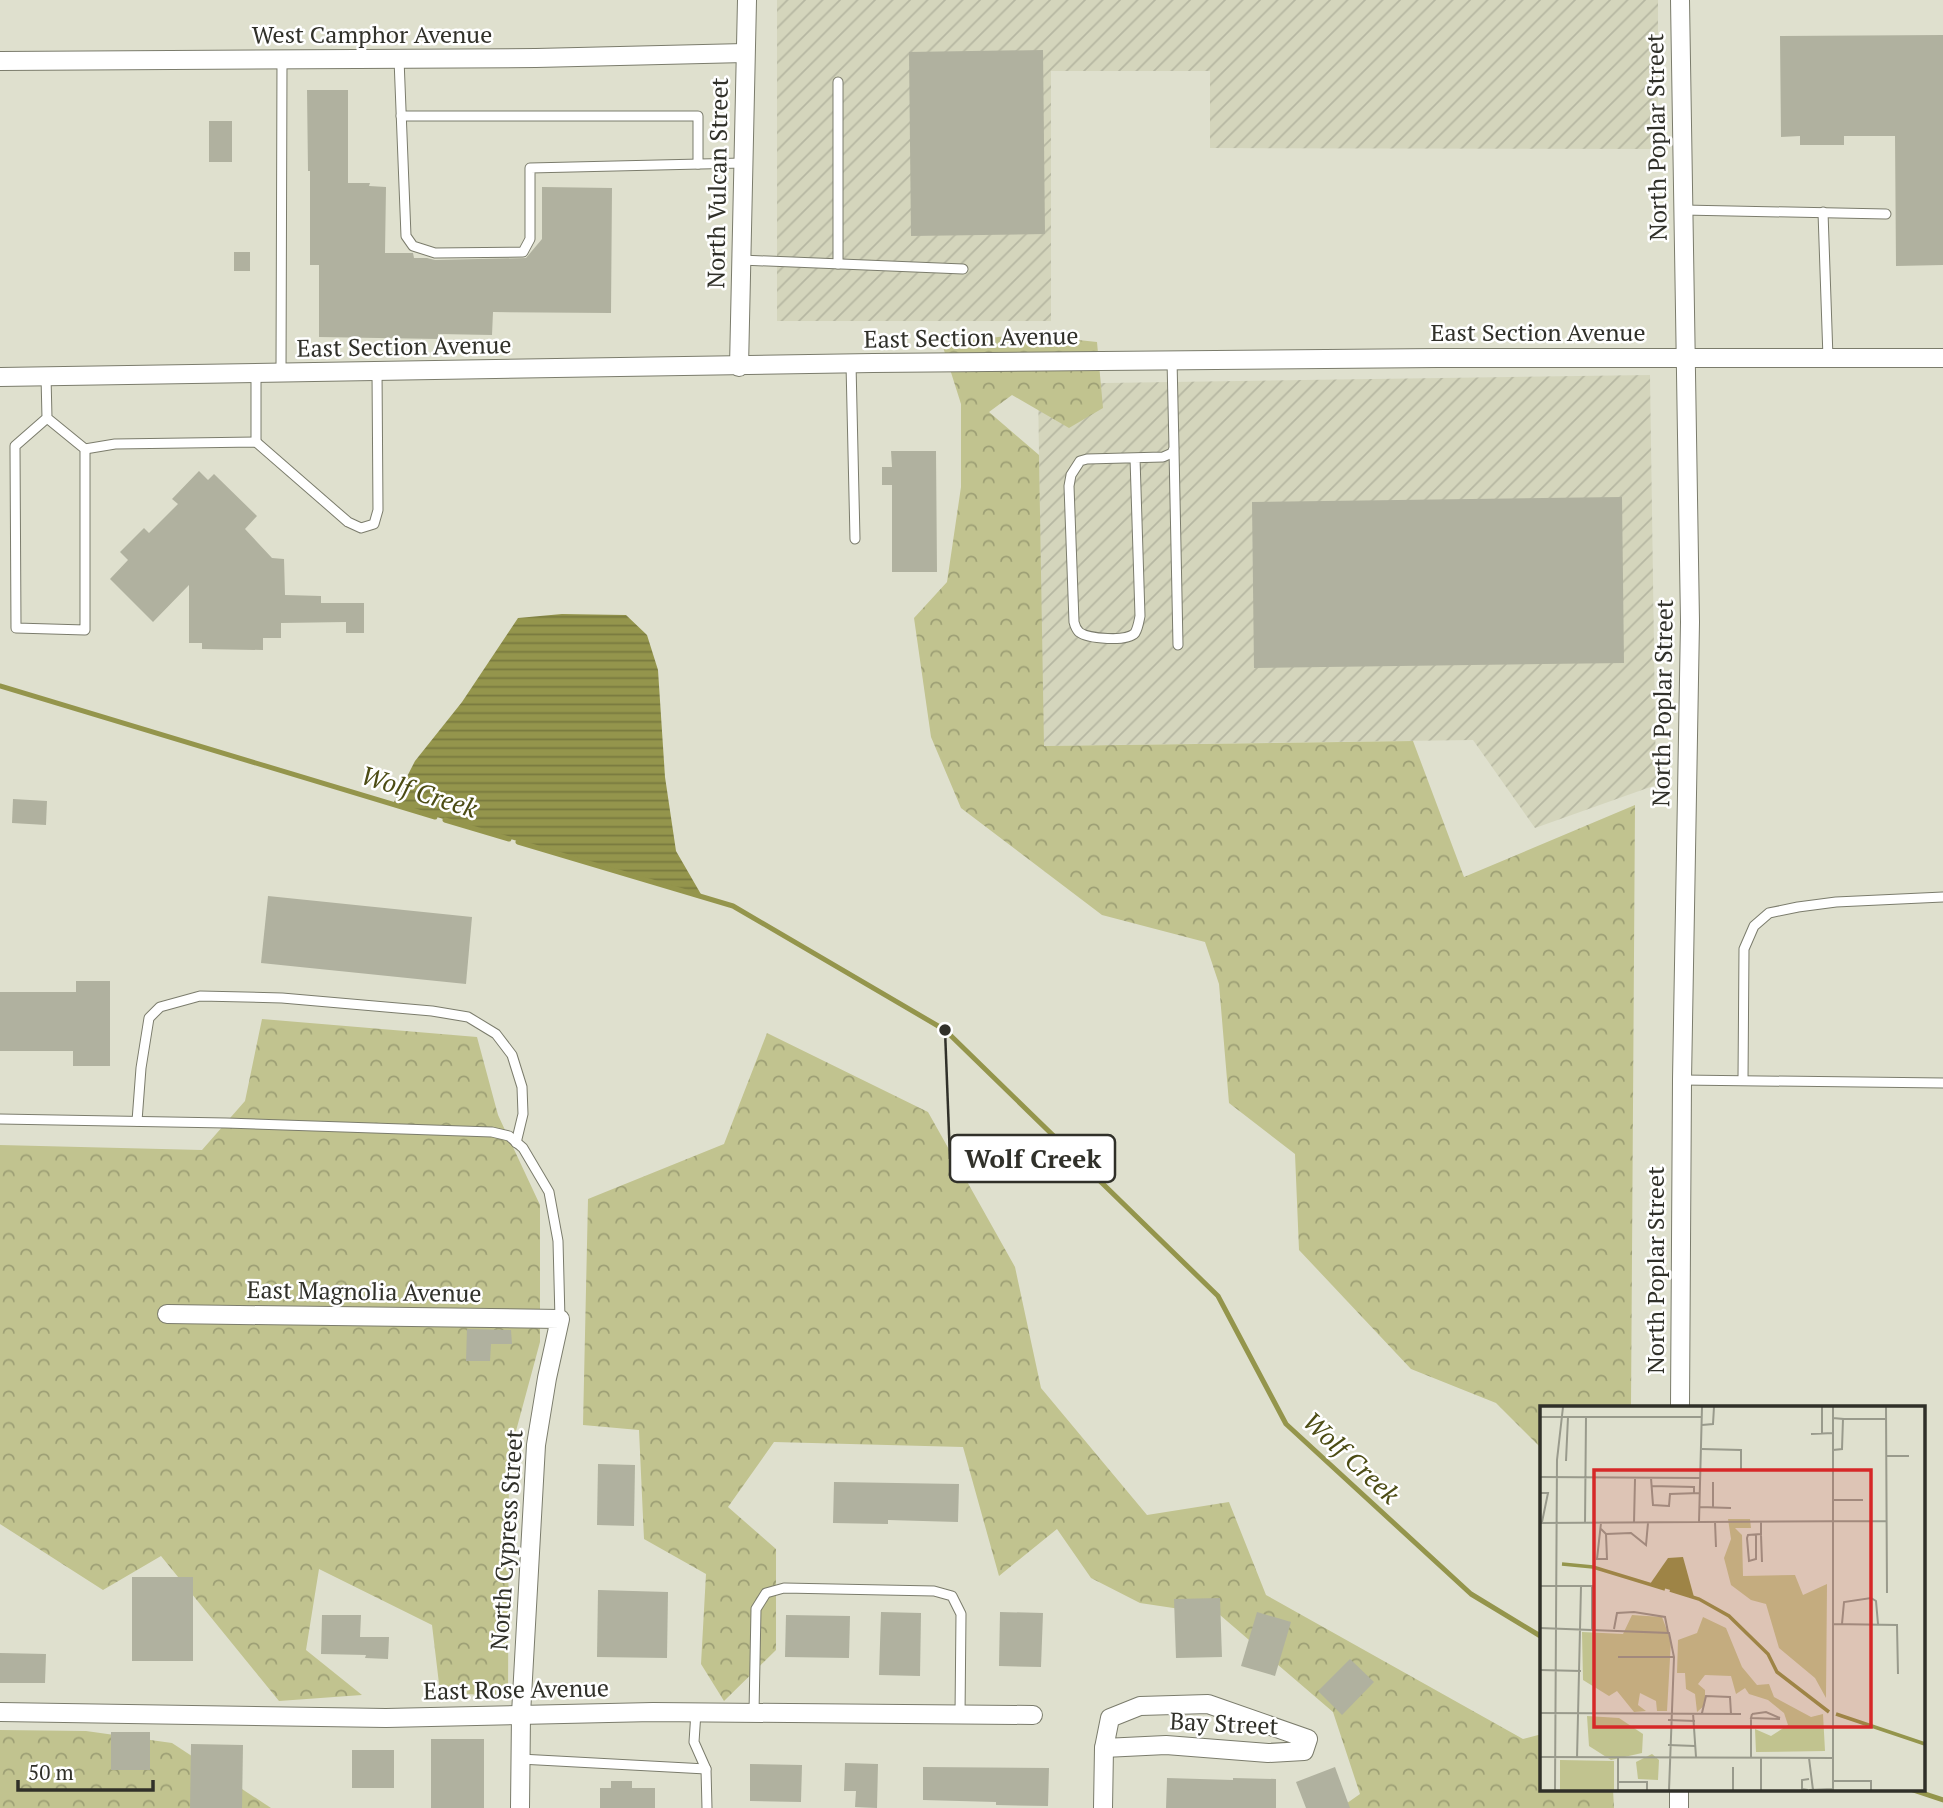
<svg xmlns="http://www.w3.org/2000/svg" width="1943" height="1808" font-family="'PT Serif',serif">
	<defs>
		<pattern id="industrial-furrows" width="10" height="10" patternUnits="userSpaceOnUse" patternTransform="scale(1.75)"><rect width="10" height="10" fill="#d4d5bc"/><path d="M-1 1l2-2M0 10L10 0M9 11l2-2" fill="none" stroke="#b6b7a2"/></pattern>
		<pattern id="forest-crowns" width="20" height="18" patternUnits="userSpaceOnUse" patternTransform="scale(1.75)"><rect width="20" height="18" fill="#c1c38f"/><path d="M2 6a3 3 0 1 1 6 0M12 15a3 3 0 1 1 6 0" fill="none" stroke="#9d9f75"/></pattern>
		<pattern id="water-rules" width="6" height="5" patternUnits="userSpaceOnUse" patternTransform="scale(1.75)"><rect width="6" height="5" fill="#94954c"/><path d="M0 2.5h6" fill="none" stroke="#797a3f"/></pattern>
	</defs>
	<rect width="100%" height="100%" fill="#dfe0ce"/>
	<!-- industrial -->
	<g fill="url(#industrial-furrows)">
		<path d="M 777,0 L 1658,0 L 1658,149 L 1210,148 L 1210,71 L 1051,71 L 1051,321 L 777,321 Z"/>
		<path d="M 1650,375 L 1656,785 L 1535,828 L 1473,740 L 1043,746 L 1038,384 Z"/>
	</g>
	<!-- forest -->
	<g fill="url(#forest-crowns)">
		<path d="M 1022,334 L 1097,342 L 1103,408 L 1069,428 L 1012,395 L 989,412 L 1039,455 L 1044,746 L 1413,741 L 1464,877 L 1635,805 L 1631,1407 L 1542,1407 L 1542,1449 L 1496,1403 L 1411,1369 L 1299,1250 L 1295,1154 L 1229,1103 L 1219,984 L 1205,942 L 1102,915 L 961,808 L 931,737 L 914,618 L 947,582 L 961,487 L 961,404 L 942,344 Z"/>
		<path d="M 262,1019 L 477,1037 L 498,1115 L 540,1205 L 540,1342 L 509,1457 L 508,1697 L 440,1692 L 432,1625 L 319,1569 L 306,1650 L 362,1695 L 279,1701 L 161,1556 L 103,1590 L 0,1524 L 0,1145 L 202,1150 L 245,1101 Z"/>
		<path d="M 767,1033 L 928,1112 L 1015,1267 L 1041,1388 L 1147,1515 L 1229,1502 L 1266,1595 L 1523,1739 L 1542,1734 L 1542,1789 L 1613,1789 L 1614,1808 L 1340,1808 L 1360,1794 L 1333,1712 L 1220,1615 L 1140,1603 L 1091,1578 L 1057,1529 L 999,1576 L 963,1447 L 774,1442 L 728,1507 L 776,1549 L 776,1650 L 724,1701 L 701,1664 L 706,1574 L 644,1539 L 639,1430 L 583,1425 L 588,1199 L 724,1144 Z"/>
		<path d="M 0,1730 L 86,1731 L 172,1743 L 271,1808 L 0,1808 Z"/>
	</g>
	<!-- water -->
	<path fill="url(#water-rules)" d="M 562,614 L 626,615 L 647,635 L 658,670 L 665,777 L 676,851 L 702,896 L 393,804 L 415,761 L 462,702 L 518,618 Z"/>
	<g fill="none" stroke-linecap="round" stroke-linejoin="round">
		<!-- stream -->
		<g stroke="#94954c" stroke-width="5">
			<path d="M 0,686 L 435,817"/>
			<path d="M 445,820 L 509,839"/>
			<path d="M 518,842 L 733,906 L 945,1030 L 1218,1296 L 1286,1424 L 1471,1594 L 1542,1637"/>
			<path d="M 1910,1789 L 1943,1800"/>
		</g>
	</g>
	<!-- building -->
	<g fill="#b0b19f">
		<path d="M 1943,35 L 1943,265 L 1896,266 L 1895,136 L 1844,136 L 1844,145 L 1800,145 L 1800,136 L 1781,137 L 1780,36 Z"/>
		<path d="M 1043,50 L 1045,234 L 911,236 L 909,52 Z"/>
		<path d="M 307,90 L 348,90 L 348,183 L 370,183 L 369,186 L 386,187 L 385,253 L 413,253 L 414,258 L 427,258 L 435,260 L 526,258 L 542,239 L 542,187 L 612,188 L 611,313 L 493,312 L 492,335 L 438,334 L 438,339 L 319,337 L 319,265 L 310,265 L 310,171 L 308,171 Z"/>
		<rect x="209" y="121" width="23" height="41"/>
		<rect x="234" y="252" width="16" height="19"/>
		<path d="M 891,451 L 936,451 L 937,572 L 892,572 L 892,485 L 882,485 L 882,467 L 892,467 Z"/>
		<path d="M 199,471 L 208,480 L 214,474 L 257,516 L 245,529 L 272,558 L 284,559 L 285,595 L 321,596 L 321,603 L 364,603 L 364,633 L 346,633 L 346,622 L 281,623 L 281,638 L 263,638 L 263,650 L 202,649 L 202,643 L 189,643 L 189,585 L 153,622 L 110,579 L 128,560 L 120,552 L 144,528 L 149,533 L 178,504 L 172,499 Z"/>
		<path d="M 1622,497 L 1624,663 L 1254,668 L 1252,502 Z"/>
		<path d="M 13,799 L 47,801 L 46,825 L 12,823 Z"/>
		<path d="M 268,896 L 472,917 L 466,984 L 261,963 Z"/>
		<path d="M 76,981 L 110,981 L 110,1066 L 73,1066 L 73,1051 L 0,1051 L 0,992 L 76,992 Z"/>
		<path d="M 467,1329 L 511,1330 L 512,1344 L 491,1344 L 490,1361 L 466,1361 Z"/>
		<path d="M 598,1464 L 635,1465 L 634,1526 L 597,1525 Z"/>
		<path d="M 834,1482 L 959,1484 L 958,1522 L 888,1520 L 888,1524 L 833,1523 Z"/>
		<rect x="132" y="1577" width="61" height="84"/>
		<path d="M 598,1590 L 668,1592 L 667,1658 L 597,1657 Z"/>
		<path d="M 1220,1598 L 1222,1657 L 1176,1658 L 1174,1599 Z"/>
		<path d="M 881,1612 L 921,1613 L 920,1676 L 879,1675 Z"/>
		<path d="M 1000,1612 L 1043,1613 L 1041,1667 L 999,1666 Z"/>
		<path d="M 1257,1612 L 1291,1622 L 1275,1676 L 1241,1666 Z"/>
		<path d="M 322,1615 L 361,1615 L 360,1637 L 389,1637 L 388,1659 L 365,1658 L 366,1655 L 321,1654 Z"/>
		<path d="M 786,1615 L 850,1616 L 849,1658 L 785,1657 Z"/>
		<path d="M 0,1653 L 46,1654 L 45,1683 L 0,1683 Z"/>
		<path d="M 1350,1659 L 1374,1682 L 1342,1715 L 1318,1691 Z"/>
		<rect x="111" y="1732" width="39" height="38"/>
		<rect x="431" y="1739" width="53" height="69"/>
		<path d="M 191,1744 L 243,1745 L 242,1808 L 190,1808 Z"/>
		<rect x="352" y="1750" width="42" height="38"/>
		<path d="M 845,1763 L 878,1764 L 877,1808 L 855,1807 L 856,1791 L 844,1791 Z"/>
		<path d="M 750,1764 L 802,1765 L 801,1802 L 750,1801 Z"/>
		<path d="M 923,1767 L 1049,1768 L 1048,1806 L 996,1805 L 996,1802 L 923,1800 Z"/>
		<path d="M 1335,1767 L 1350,1808 L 1306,1808 L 1296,1782 Z"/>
		<path d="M 1167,1778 L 1233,1780 L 1233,1778 L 1276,1779 L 1276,1808 L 1166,1808 Z"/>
		<path d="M 611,1781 L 632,1781 L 632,1788 L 655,1788 L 655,1808 L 600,1808 L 600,1788 L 611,1788 Z"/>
	</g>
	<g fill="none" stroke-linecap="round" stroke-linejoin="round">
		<defs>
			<g id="service">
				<path d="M 399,59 L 406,236 L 413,246 L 435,253 L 523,252 L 530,239 L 530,168 L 743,163"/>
				<path d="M 838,82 L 838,264"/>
				<path d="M 401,116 L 698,116 L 698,164"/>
				<path d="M 1683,210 L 1886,214"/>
				<path d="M 1823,212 L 1828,358"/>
				<path d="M 741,260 L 963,269"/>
				<path d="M 851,364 L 855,539"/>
				<path d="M 256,372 L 256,442"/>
				<path d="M 281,373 L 282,60"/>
				<path d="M 46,376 L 47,418 L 15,446 L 16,628 L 85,630 L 85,449 L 47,418"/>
				<path d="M 85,449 L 115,444 L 256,442 L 348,522 L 361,528 L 374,524 L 378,510 L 377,371"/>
				<path d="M 1174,450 L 1178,645"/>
				<path d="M 1135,458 L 1140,616 C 1139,621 1138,628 1135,633 C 1127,642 1088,639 1079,632 C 1076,629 1075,626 1074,622 L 1069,486 L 1071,475 L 1080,461 L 1087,459 L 1163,457 L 1172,453 L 1174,448 L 1172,360"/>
				<path d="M 1682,1080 L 1943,1083"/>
				<path d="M 1743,1080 L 1744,949 L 1754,926 L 1769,913 L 1798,907 L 1836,902 L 1943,897"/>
				<path d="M 0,1119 L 226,1123 L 492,1132 L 509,1136 L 523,1148 L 549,1192 L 558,1241 L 560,1319"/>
				<path d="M 137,1121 L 141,1068 L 149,1018 L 160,1007 L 200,996 L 282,998 L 432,1011 L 468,1017 L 496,1034 L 512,1055 L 522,1087 L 523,1114 L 516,1143"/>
				<path d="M 696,1712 L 694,1742 L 706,1769 L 707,1808"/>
				<path d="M 754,1712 L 756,1609 L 766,1593 L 784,1588 L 934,1591 L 952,1596 L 961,1614 L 960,1715"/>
				<path d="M 520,1759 L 706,1769"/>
			</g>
			<g id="minor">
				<path d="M 1680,0 L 1690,622 L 1682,1080 L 1680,1407"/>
				<path d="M 0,61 L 536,58 L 745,53"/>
				<path d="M 739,367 L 747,0"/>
				<path d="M 0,377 L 873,363 L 1437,358 L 1943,358"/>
				<path d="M 167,1314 L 560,1319 L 547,1378 L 536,1445 L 521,1714 L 520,1808"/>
				<path d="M 1208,1704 L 1308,1739 L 1304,1751 L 1268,1753 L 1166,1745 L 1104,1748 L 1110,1718 L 1140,1706 Z"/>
				<path d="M 0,1712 L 386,1718 L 653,1712 L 1033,1715"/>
				<path d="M 1679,1789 L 1679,1808"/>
				<path d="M 1103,1808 L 1104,1748"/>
			</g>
		</defs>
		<!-- service casing -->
		<use href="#service" stroke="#7b7c6c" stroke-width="11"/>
		<!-- minor casing -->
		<use href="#minor" stroke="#7b7c6c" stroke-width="20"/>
		<!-- service -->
		<use href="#service" stroke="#fff" stroke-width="9"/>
		<!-- minor -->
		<use href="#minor" stroke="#fff" stroke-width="18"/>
	</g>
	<g text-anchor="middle" stroke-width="5" stroke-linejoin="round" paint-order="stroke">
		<!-- street labels -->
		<g font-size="24" fill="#303029" stroke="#fff">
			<text x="372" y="43">West Camphor Avenue</text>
			<text transform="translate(1657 137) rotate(-91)" y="8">North Poplar Street</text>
			<text transform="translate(718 183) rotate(-89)" y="8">North Vulcan Street</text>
			<text x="1538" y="341">East Section Avenue</text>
			<text transform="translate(971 338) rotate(-1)" y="8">East Section Avenue</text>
			<text transform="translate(404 347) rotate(-1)" y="8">East Section Avenue</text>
			<text transform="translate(1663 703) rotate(-89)" y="8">North Poplar Street</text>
			<text transform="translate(1656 1270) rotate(-90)" y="8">North Poplar Street</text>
			<text transform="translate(364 1292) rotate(1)" y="8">East Magnolia Avenue</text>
			<text transform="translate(507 1540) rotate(-86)" y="8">North Cypress Street</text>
			<text transform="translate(516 1690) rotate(-1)" y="8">East Rose Avenue</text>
			<text transform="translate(1224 1724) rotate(3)" y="8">Bay Street</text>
		</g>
		<!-- water labels -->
		<g font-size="26" font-style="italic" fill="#4c4c14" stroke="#fff">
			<text transform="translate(419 792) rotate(17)" y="9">Wolf Creek</text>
			<text transform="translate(1351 1458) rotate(43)" y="9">Wolf Creek</text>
		</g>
	</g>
	<!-- overview -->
	<g transform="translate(1540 1406)">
		<rect width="385" height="385" fill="#dfe0ce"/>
		<path d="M 188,113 L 210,113 L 211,122 L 195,122 L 202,129 L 203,170 L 255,169 L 263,189 L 287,178 L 286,292 L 275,272 L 239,242 L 226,198 L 211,194 L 191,179 L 184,152 L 191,133 ZM 92,209 L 122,211 L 131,235 L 127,305 L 117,305 L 116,295 L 100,287 L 98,299 L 106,305 L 94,306 L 77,285 L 69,290 L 43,274 L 42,226 L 83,228 ZM 163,211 L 186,222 L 202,261 L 217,279 L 229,278 L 234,291 L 271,311 L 283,308 L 285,345 L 216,346 L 215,323 L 231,330 L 248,319 L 244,307 L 228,294 L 209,288 L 205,282 L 196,288 L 191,270 L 165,269 L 158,278 L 165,284 L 165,299 L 157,306 L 155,288 L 146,283 L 145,267 L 137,267 L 138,234 L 157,227 ZM 47,310 L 79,312 L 103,328 L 102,347 L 71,354 L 49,340 ZM 112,348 L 119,354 L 118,374 L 98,373 L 96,356 ZM 20,354 L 74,355 L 74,384 L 20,384 Z" fill="#c1c38f"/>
		<path d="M 143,151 L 154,191 L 110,178 L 128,152 Z" fill="#94954c"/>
		<path fill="none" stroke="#94954c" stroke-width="3.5" d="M 22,158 L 53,161 L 125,183M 130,184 L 159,193 L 189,210 L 228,248 L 237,266 L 289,306M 296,308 L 385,338"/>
		<path fill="none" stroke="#999a8c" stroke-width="2" d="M 346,1 L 347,187M 0,11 L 162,11M 303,13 L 346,13M 162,19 L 173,18 L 174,1M 282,27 L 282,1M 271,28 L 293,27M 162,43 L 201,44 L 201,63M 293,44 L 302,43 L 303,13 L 293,12M 346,50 L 369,50M 26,55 L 28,11M 0,71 L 160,72M 111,72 L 113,99 L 129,100 L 130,88 L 160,87M 173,76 L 173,102M 111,80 L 154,81 L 154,87M 0,87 L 8,87 L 2,116M 294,94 L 323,94M 160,101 L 191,102M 159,116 L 162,1M 175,116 L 176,141M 0,117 L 346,115M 61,117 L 57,153 L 67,153 L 66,128 L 61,123M 94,117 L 95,73M 45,118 L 46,11M 66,128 L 91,127 L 106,139 L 108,117M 216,129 L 216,153 L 209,155 L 207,132 L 208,129 L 221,128 L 221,115M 221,129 L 222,156M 0,180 L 52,180 L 52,223M 293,218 L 357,219 L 358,268M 302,218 L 304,196 L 331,192 L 336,195 L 338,218M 0,222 L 129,227 L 134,251 L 129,384M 74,223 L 77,207 L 94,206 L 125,211 L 128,226M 78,251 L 134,251M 0,264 L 41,265M 0,307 L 201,308M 153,307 L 156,351M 162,307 L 166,290 L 190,291 L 191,308M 212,308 L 211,312 L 240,313M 212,308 L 226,306 L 240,312M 128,314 L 155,315M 128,339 L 155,340M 0,351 L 293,352M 211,351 L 211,312M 37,352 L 41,180M 269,352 L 273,384M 293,375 L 331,375 L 331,384M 78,376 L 107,376 L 107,384M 15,384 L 17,54 L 23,1M 78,384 L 78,351M 193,384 L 193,361M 221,384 L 221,351M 268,384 L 262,383 L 262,374 L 269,373M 269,384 L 293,383M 293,384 L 293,1"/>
		<path fill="#d62828" fill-opacity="0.15" stroke="#d62828" stroke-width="3.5" d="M 54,64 L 331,64 L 331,321 L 54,321 Z"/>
		<rect width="385" height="385" fill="none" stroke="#303029" stroke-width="3.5"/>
	</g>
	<!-- callouts -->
	<path fill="none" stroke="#303029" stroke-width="2.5" d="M945 1030L950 1159"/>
	<circle fill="#303029" stroke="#fff" stroke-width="2.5" cx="945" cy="1030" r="7"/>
	<rect fill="#fff" stroke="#303029" stroke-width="2.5" x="950" y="1135" width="165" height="47" rx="7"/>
	<g font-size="26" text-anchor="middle" font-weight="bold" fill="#303029">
		<text x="1033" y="1168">Wolf Creek</text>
	</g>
	<!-- scale -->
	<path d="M18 1780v10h135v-10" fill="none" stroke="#303029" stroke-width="3.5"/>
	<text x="28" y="1780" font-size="21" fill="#303029" stroke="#ffffff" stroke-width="5" paint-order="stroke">50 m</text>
</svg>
